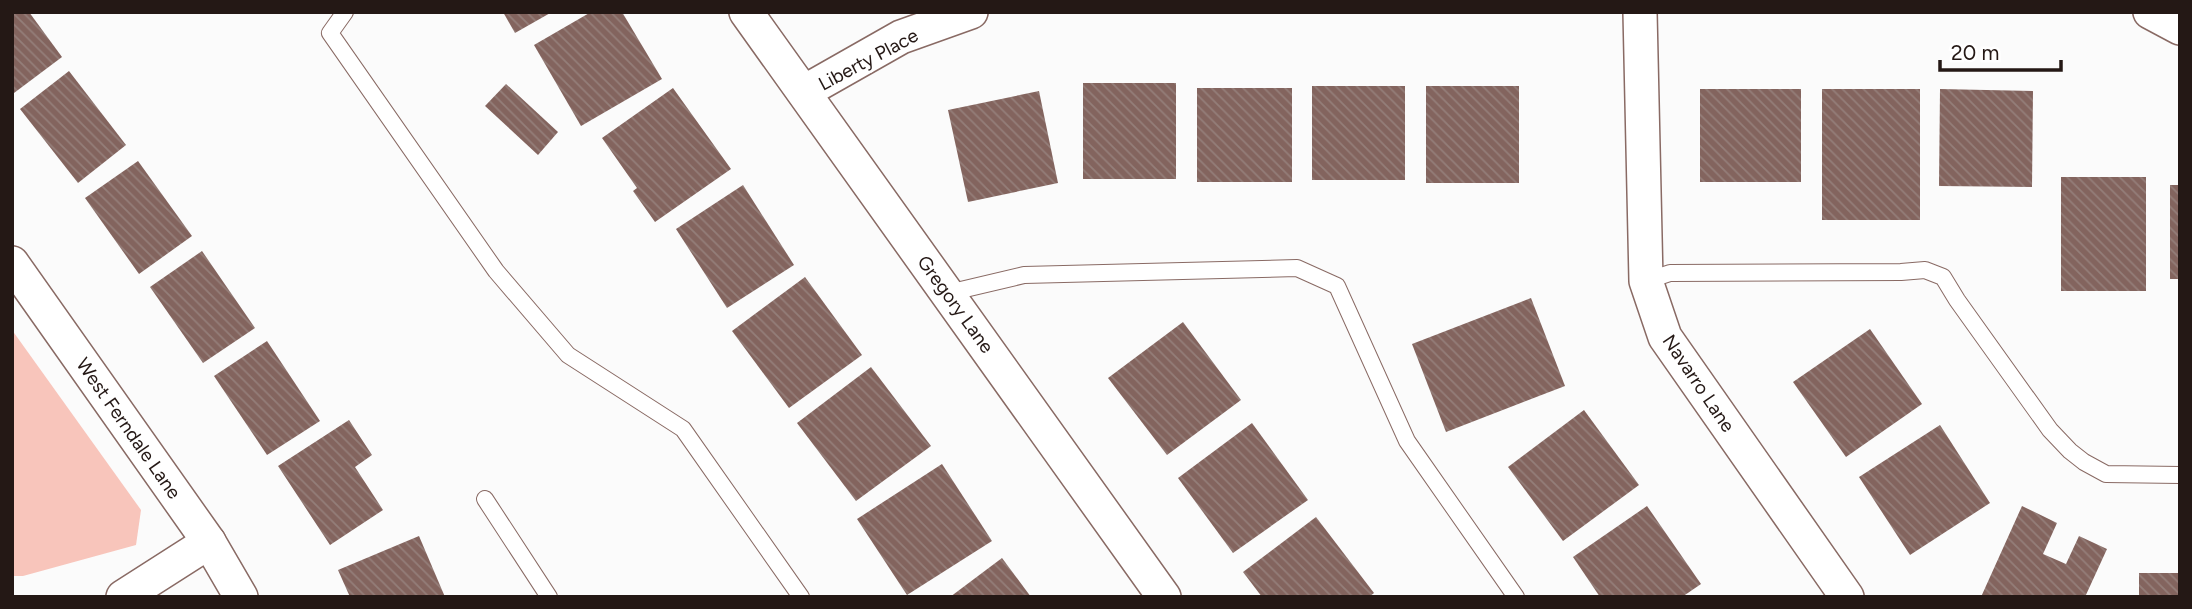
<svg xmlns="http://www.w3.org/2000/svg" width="2192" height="609" font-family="Figtree,sans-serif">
	<defs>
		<pattern id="building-back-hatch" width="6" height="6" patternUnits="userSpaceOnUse" patternTransform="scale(1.75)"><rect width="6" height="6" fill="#83645e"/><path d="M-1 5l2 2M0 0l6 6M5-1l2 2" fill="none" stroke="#947e79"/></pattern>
	</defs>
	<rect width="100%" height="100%" fill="#fbfbfb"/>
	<!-- green -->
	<path fill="#f8c5bb" d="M 12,330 L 141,510 L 136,545 L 23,576 L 12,576 Z"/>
	<!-- building -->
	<g fill="url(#building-back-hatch)">
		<path d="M 12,12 L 29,12 L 62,57 L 14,93 L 12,90 Z"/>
		<path d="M 503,12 L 552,12 L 515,33 Z"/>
		<path d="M 591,12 L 622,12 L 662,79 L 581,126 L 534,45 Z"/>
		<path d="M 69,71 L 126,145 L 78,183 L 20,109 Z"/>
		<rect x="1083" y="83" width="93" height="96"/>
		<path d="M 506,84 L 558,132 L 538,155 L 485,106 Z"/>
		<rect x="1312" y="86" width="93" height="94"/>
		<rect x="1426" y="86" width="93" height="97"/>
		<path d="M 673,88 L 731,169 L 655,222 L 633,191 L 637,188 L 602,138 Z"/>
		<rect x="1197" y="88" width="95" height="94"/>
		<rect x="1700" y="89" width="101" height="93"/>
		<rect x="1822" y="89" width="98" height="131"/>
		<path d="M 1940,89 L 2033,91 L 2032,187 L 1939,186 Z"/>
		<path d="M 1039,91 L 1058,183 L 968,202 L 948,110 Z"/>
		<path d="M 138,161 L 192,236 L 139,274 L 85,198 Z"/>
		<rect x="2061" y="177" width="85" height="114"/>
		<path d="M 743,185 L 794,265 L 727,308 L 676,229 Z"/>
		<rect x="2170" y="185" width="10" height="94"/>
		<path d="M 202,251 L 255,328 L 203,363 L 150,287 Z"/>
		<path d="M 805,277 L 862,355 L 789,408 L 732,331 Z"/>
		<path d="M 1531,298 L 1565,386 L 1446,432 L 1412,344 Z"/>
		<path d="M 1183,322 L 1241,400 L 1167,455 L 1108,378 Z"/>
		<path d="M 1870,329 L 1922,404 L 1846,457 L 1793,382 Z"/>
		<path d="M 267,341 L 320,421 L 267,455 L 214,376 Z"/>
		<path d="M 871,367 L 931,446 L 856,501 L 797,423 Z"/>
		<path d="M 1584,410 L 1639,485 L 1563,541 L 1508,467 Z"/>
		<path d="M 349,420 L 372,455 L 355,467 L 383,510 L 330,545 L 278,466 Z"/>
		<path d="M 1252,423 L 1308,500 L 1233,553 L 1178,478 Z"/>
		<path d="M 1940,425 L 1990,503 L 1910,555 L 1859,477 Z"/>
		<path d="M 942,464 L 992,541 L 907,595 L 857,519 Z"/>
		<path d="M 1647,506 L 1701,584 L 1682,597 L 1600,597 L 1573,557 Z"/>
		<path d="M 2022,506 L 2057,523 L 2043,554 L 2066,564 L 2079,536 L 2107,549 L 2085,597 L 1981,597 Z"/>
		<path d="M 1316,517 L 1374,593 L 1369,597 L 1262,597 L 1243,572 Z"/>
		<path d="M 419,536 L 445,597 L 350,597 L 338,570 Z"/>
		<path d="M 1002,558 L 1031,597 L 950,597 Z"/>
		<rect x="2139" y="573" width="41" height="24"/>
	</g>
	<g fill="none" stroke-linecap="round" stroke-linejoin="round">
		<defs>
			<g id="service">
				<path d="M 345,12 L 330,33 L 496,271 L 568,355 L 683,429 L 801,597"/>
				<path d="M 1646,281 L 1670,273 L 1901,272 L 1925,270 L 1943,277 L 1957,300 L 2050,430 L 2070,451 L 2084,462 L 2106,474 L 2180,475"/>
				<path d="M 948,293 L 1024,275 L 1297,268 L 1337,286 L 1407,441 L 1516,597"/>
				<path d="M 485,499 L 549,597"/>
			</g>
			<g id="minor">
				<path d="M 746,12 L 1164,597"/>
				<path d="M 1640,12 L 1646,281 L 1665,337 L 1847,597"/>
				<path d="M 2150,12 L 2180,28"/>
				<path d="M 804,92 L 901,37 L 971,12"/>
				<path d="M 12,263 L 209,542 L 241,597"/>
				<path d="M 123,597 L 209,542"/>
			</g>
		</defs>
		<!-- service casing -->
		<use href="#service" stroke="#896a64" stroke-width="18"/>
		<!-- minor casing -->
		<use href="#minor" stroke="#896a64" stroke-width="36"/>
		<!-- service -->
		<use href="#service" stroke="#fff" stroke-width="16"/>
		<!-- minor -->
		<use href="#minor" stroke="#fff" stroke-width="33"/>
	</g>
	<g text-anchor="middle" stroke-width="5" stroke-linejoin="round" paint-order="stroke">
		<!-- street labels -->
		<g font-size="19" fill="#241815" stroke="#fff">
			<text transform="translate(868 59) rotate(-28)" y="7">Liberty Place</text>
			<text transform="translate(956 304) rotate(54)" y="7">Gregory Lane</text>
			<text transform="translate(1699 383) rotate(56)" y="7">Navarro Lane</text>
			<text transform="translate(129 428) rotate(55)" y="7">West Ferndale Lane</text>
		</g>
	</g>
	<!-- border -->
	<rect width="2192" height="609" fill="none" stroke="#241815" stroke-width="28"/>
	<!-- scale -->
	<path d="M1940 60v10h121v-10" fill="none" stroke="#241815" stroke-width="3.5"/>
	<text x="1951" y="60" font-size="21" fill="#241815" stroke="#ffffff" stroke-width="5" paint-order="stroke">20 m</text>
</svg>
